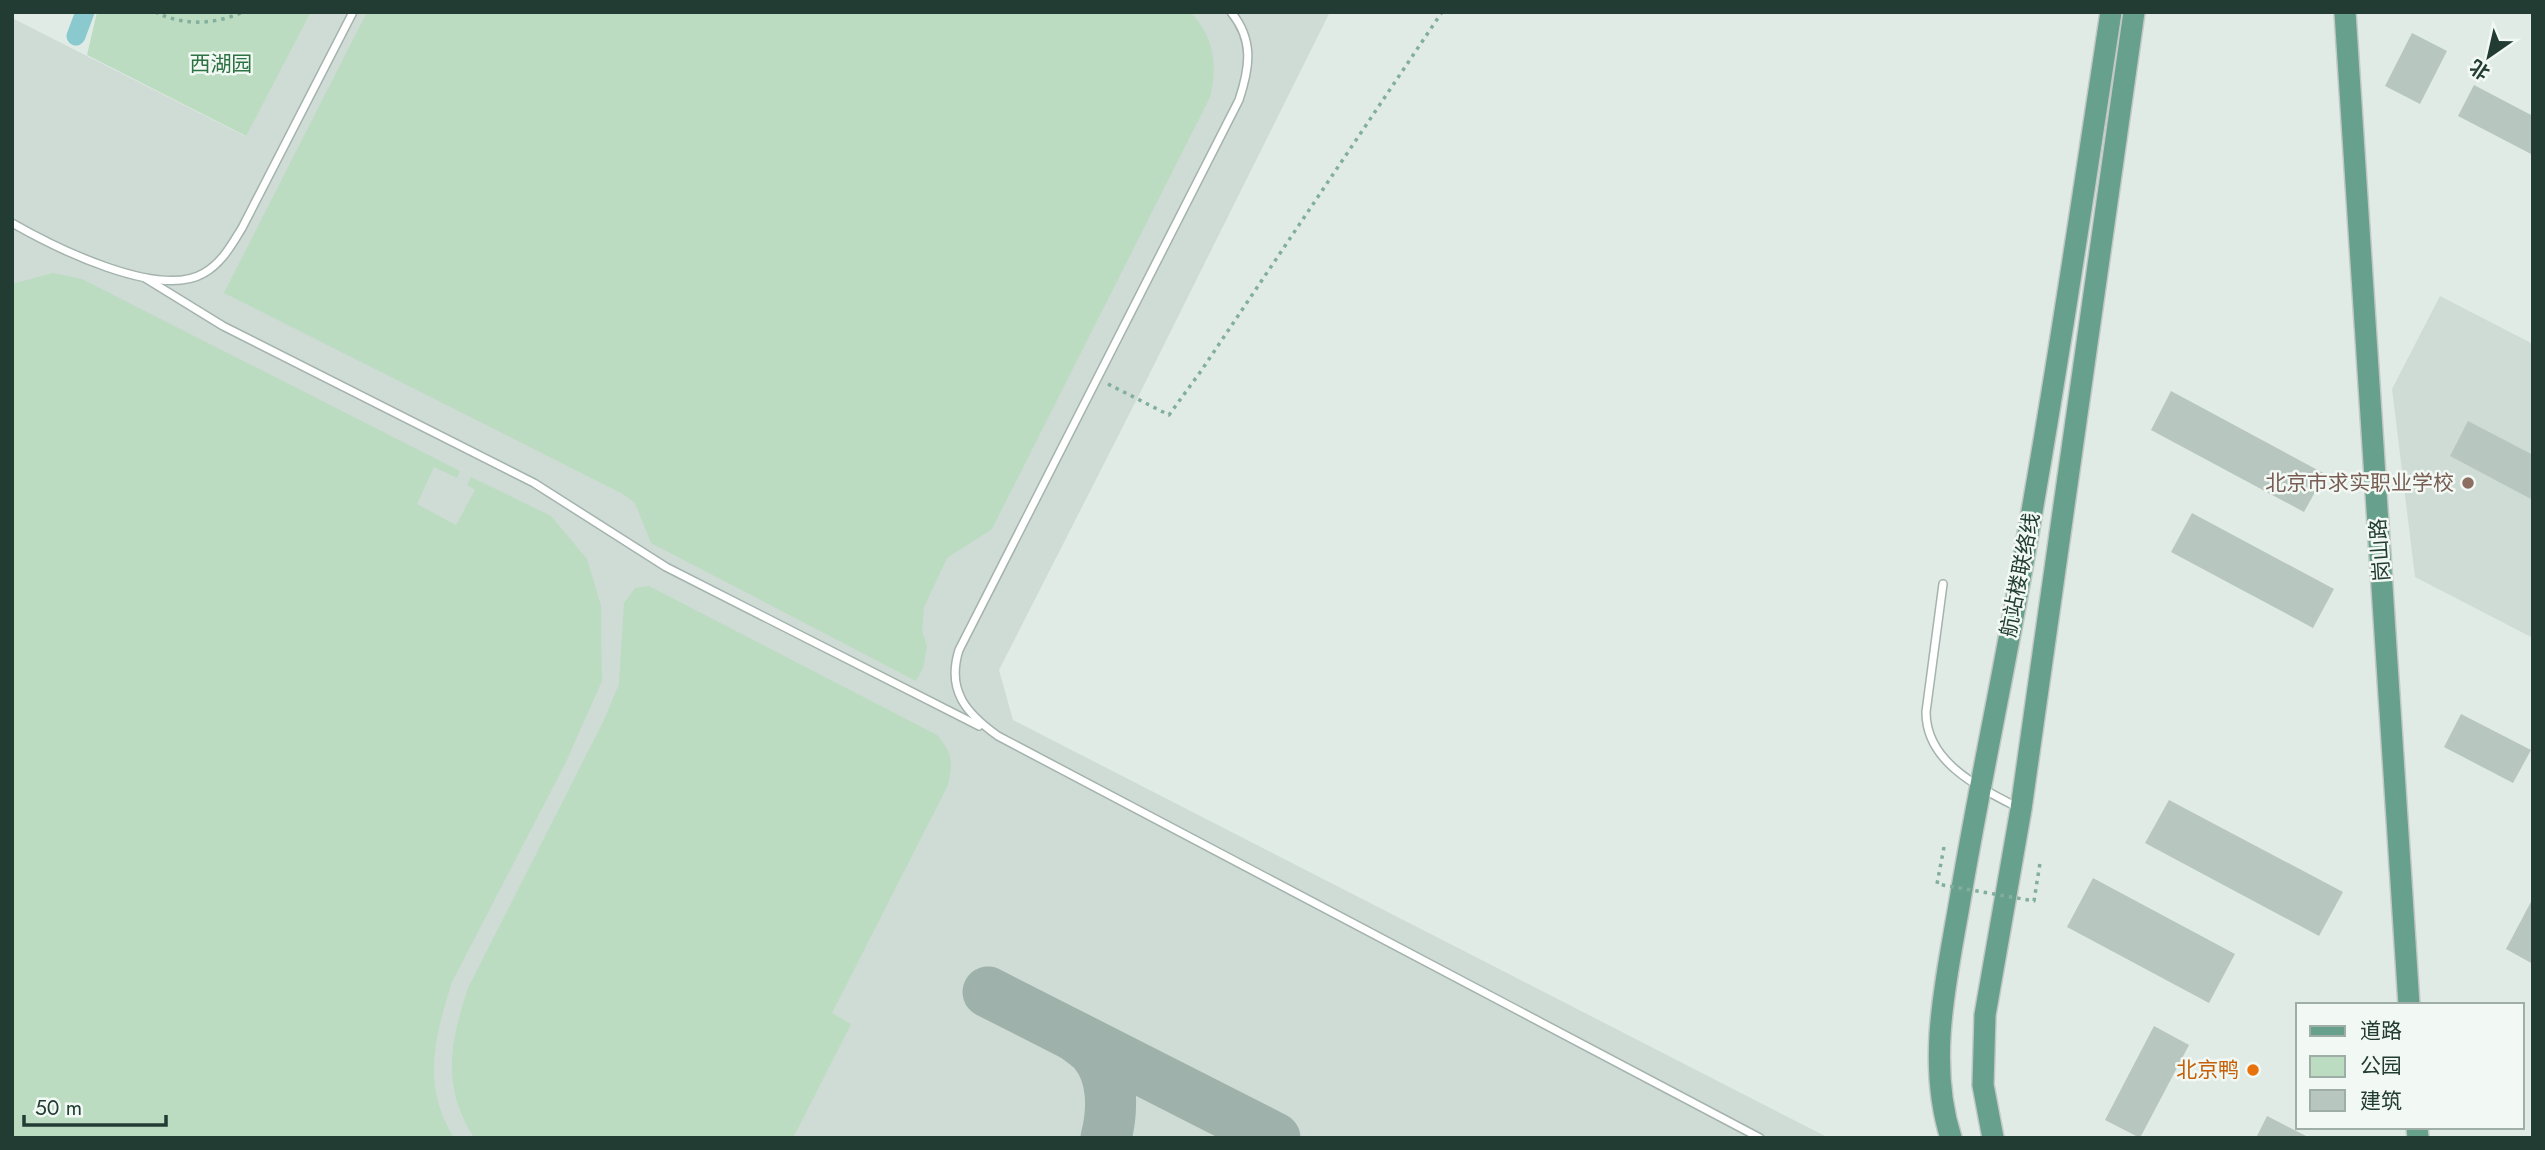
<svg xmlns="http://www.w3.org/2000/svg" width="2545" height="1150" font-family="Jost,'Noto Sans SC',sans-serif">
	<rect width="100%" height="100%" fill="#e1ebe6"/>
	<!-- built -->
	<g fill="#cfdbd5">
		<path d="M 311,12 L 1330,12 L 1137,399 L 999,670 L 1013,720 L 1829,1138 L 12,1138 L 12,18 L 245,136 Z"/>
		<path d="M 2440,296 L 2533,344 L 2533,638 L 2415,577 L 2392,389 Z"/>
	</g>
	<!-- green -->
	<g fill="#bbdcc1">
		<path d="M 97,12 L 311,12 L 246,136 L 87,55 Z"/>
		<path d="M 367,12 L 1190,12 C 1214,35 1218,67 1210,97 L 992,529 L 947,558 L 924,607 L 922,631 L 927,646 L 923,668 L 916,681 L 651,543 L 635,503 L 623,494 L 224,293 Z"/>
		<path d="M 53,273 L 82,279 L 460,471 L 457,478 L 434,467 L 417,504 L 456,525 L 475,490 L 467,485 L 471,477 L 551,516 L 587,559 L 601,606 L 602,681 L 566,762 L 452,982 C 435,1036 421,1086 454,1138 L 12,1138 L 12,284 Z"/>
		<path d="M 649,586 L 937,735 C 953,754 953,762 948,785 L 832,1013 L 851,1024 L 793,1138 L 474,1138 C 441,1085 450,1044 468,988 L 604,720 L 619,684 L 624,603 L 635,588 Z"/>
	</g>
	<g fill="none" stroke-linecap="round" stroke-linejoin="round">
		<!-- canal -->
		<path stroke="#8acacf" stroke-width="19" d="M 76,36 L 85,12"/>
		<!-- taxiway -->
		<g stroke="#9eb1aa" stroke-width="51">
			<path d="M 988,992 L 1275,1138"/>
			<path d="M 1076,1037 C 1082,1042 1089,1046 1094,1052 C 1114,1075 1113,1111 1106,1138"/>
		</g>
	</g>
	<!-- building -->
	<g fill="#b7c6bf">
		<path d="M 2412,33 L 2447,51 L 2420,104 L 2385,86 Z"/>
		<path d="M 2474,85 L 2533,116 L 2533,155 L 2458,116 Z"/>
		<path d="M 2171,391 L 2325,474 L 2304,512 L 2151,430 Z"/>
		<path d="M 2468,421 L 2533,455 L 2533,500 L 2450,456 Z"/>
		<path d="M 2192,513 L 2334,589 L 2313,628 L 2171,552 Z"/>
		<path d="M 2461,714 L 2531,750 L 2513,783 L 2444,747 Z"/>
		<path d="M 2169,800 L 2343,892 L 2319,936 L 2145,843 Z"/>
		<path d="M 2093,878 L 2235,954 L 2209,1003 L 2067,927 Z"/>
		<path d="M 2533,898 L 2533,964 L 2506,949 Z"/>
		<path d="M 2154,1026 L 2189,1045 L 2140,1138 L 2105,1120 Z"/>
		<path d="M 2267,1116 L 2310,1138 L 2256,1138 Z"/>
	</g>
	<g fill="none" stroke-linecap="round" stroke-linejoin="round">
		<defs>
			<g id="service">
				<path d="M 1231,12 C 1254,40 1250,67 1239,100 L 959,650 C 946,691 967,714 998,736 L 1760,1138"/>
				<path d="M 12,223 C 54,247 159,300 204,273 C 222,263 232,244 242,228 L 353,12"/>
				<path d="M 145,278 L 223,326 L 534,483 L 666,567 L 979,726"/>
				<path d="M 1943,584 L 1926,712 C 1926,762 1978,787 2017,807"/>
			</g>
			<g id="primary">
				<path d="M 2345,12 L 2409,1005"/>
				<path d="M 2417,1127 L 2418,1138"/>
				<path d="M 1951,1138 C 1926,1060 1947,977 1960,900 C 1977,799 1998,701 2016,601 C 2052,405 2081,209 2111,12"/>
				<path d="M 1993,1138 L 1983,1085 L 1985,1015 L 2021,809 L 2134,12"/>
			</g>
		</defs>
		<!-- service casing -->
		<use href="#service" stroke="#a4b3ad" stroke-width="10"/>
		<!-- primary casing -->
		<use href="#primary" stroke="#c1c8c6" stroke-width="24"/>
		<!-- path -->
		<g stroke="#82ae9d" stroke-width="3.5" stroke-dasharray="3.5 5" stroke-linecap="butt">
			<path d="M 155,12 C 184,26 213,25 243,12"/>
			<path d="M 1108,384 L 1169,415 L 1201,371 L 1442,12"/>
		</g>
		<!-- service -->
		<use href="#service" stroke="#fff" stroke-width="7"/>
		<!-- primary -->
		<use href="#primary" stroke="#67a08c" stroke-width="21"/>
		<!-- path-bridge -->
		<path stroke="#82ae9d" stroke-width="3.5" stroke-dasharray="3.5 5" stroke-linecap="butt" d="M 1944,847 L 1937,884 L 2034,901 L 2040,863"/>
	</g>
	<!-- markers -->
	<circle fill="#8d6e63" stroke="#f2f8f4" stroke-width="2.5" cx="2468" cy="483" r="7"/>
	<circle fill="#e8710a" stroke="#f2f8f4" stroke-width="2.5" cx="2253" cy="1070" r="7"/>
	<g text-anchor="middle" stroke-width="5" stroke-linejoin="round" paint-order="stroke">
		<!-- park labels -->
		<g font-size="21" fill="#2d7242" stroke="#f2f8f4">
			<text x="221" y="71">西湖园</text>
		</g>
		<!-- education labels -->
		<g font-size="21" fill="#785e54" stroke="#f2f8f4" text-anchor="end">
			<text x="2454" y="490">北京市求实职业学校</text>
		</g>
		<!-- street labels -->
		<g font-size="21" fill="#223c33" stroke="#f2f8f4">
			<text transform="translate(2380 550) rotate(-94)" y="7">岗山路</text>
			<text transform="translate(2020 575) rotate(-79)" y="7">航站楼联络线</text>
		</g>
		<!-- food labels -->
		<g font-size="21" fill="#c56008" stroke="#f2f8f4" text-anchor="end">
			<text x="2239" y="1077">北京鸭</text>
		</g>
	</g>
	<!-- border -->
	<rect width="2545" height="1150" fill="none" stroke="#223c33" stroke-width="28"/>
	<!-- legend -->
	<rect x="2296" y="1003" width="228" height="126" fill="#f2f8f4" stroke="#9fada7" stroke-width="2"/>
	<rect x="2310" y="1026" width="35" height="10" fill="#67a08c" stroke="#9fada7" stroke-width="2"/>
	<text x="2360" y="1038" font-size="21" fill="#223c33">道路</text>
	<rect x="2310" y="1056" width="35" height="21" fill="#bbdcc1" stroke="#9fada7" stroke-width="2"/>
	<text x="2360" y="1073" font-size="21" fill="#223c33">公园</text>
	<rect x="2310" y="1090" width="35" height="21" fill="#b7c6bf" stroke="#9fada7" stroke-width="2"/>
	<text x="2360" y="1108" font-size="21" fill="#223c33">建筑</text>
	<!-- north arrow -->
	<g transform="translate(2489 56) rotate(214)" stroke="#f2f8f4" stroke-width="5" paint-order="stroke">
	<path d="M0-5L12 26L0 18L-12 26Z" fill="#223c33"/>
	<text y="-10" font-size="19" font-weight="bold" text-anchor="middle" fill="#223c33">北</text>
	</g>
	<!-- scale -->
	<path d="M24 1115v10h142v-10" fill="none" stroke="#223c33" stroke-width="3.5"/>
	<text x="35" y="1115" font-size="21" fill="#223c33" stroke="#f2f8f4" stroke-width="5" paint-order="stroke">50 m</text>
</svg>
